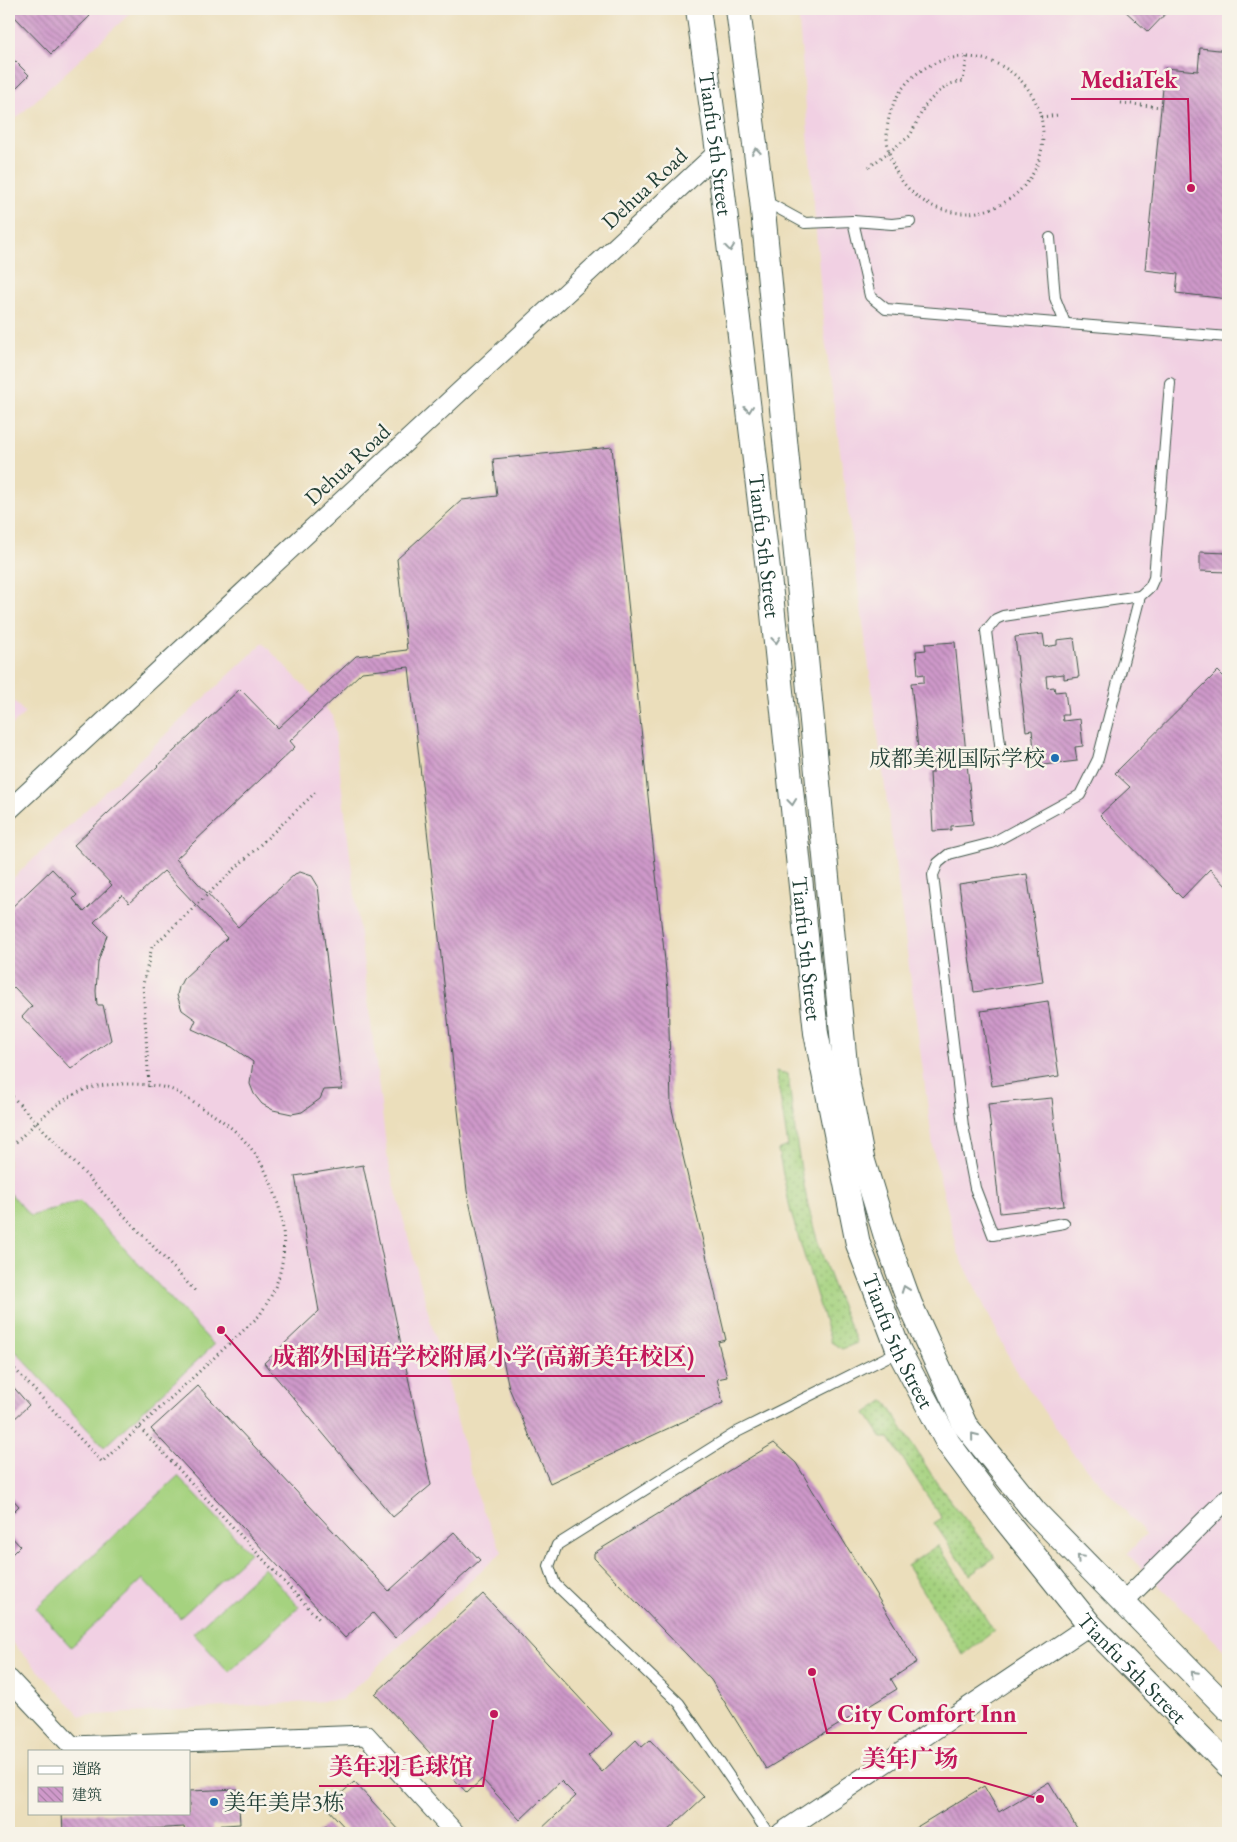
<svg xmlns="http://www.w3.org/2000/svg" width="1237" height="1842" font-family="'EB Garamond','Noto Serif SC',serif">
	<defs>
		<pattern id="garden-dots" width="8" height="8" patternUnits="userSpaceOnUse" patternTransform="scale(1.25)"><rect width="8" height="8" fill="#a5d27f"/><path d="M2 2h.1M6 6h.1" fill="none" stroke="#86ac69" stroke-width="1.8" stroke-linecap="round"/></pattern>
		<pattern id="building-back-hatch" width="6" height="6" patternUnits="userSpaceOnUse" patternTransform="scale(1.25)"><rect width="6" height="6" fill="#cf99ca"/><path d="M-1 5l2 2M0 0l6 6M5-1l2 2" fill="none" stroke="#a77ea5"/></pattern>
	</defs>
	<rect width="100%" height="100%" fill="#f7f3e8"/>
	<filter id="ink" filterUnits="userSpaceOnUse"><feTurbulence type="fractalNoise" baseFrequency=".02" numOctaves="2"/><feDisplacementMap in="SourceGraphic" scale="10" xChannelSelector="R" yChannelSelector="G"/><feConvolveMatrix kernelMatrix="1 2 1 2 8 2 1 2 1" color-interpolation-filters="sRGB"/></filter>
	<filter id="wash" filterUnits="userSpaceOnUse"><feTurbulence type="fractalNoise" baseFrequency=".0096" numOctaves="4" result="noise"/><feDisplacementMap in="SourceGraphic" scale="20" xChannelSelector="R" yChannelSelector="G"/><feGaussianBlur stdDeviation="1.12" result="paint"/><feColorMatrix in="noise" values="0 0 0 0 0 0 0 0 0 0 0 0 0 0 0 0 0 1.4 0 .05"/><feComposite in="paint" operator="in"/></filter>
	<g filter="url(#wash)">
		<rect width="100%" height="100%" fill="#ebdebb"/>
		<!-- built -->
		<g fill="#f1d0e3">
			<path d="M 9,9 L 135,9 L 9,125 Z"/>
			<path d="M 798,9 L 1228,9 L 1228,1654 L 1127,1554 L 1146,1534 L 1069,1449 L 1013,1365 L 958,1252 L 934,1154 L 824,331 Z"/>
			<path d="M 263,643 L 333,716 L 388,1161 L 478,1499 L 502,1552 L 341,1700 L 81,1716 L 9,1639 L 9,882 Z"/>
			<path d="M 9,696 L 25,713 L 9,728 Z"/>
		</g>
		<!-- grass -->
		<g fill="#a5d27f" stroke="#62885a">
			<path d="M 9,1192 L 31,1216 L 80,1201 L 214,1345 L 104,1447 L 9,1344 Z"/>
			<path d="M 178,1476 L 250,1553 L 180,1618 L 143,1579 L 71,1647 L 36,1608 Z"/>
			<path d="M 264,1568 L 299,1607 L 229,1672 L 193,1633 Z"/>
		</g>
		<!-- garden -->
		<g fill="url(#garden-dots)" stroke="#62885a">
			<path d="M 776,1071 L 788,1074 C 794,1125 800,1176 813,1225 C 824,1265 840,1304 857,1343 L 842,1349 L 831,1342 L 791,1213 L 778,1150 L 788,1146 Z"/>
			<path d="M 885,1400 L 936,1482 L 995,1557 L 970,1575 L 934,1523 L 942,1518 L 889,1438 L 882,1438 L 866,1413 Z"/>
			<path d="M 938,1545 L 994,1631 L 963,1655 L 907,1566 Z"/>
		</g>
		<g id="blocks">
			<!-- building -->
			<g fill="url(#building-back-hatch)">
				<path d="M 9,9 L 82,9 L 90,16 L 51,54 L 9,11 Z"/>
				<path d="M 1123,9 L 1170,9 L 1148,32 Z"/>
				<path d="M 1200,48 L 1228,51 L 1228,299 L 1176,293 L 1178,274 L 1145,270 L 1165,68 L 1198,71 Z"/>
				<path d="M 9,55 L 29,75 L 9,95 Z"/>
				<path d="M 612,447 L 668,990 L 671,1105 L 726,1340 L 718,1342 L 727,1377 L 717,1379 L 723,1403 L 550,1483 L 509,1388 L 467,1191 L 409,667 L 362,672 L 290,741 L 295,747 L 176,859 L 238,927 L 295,874 L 300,872 L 312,876 L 318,886 L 342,1089 L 324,1090 L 320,1099 L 302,1112 L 292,1114 L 273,1110 L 262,1104 L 254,1094 L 250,1084 L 253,1062 L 232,1047 L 192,1029 L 196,1020 L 182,1010 L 177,995 L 179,987 L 183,979 L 227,938 L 164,871 L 129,903 L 122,895 L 94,922 L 107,935 L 98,962 L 96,991 L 97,1005 L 103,1005 L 111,1040 L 71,1069 L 22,1017 L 32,1006 L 14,987 L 9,992 L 9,910 L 52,869 L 77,895 L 73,899 L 84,912 L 112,885 L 74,845 L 240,689 L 278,728 L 356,656 L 407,650 L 397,559 L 462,500 L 497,496 L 493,459 Z"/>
				<path d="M 1200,552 L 1228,553 L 1228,572 L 1200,571 Z"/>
				<path d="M 1043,634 L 1045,647 L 1057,645 L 1057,640 L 1074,638 L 1079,677 L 1064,679 L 1064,674 L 1046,676 L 1047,688 L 1054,687 L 1055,692 L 1065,691 L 1068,715 L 1062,715 L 1063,721 L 1080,719 L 1083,746 L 1075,747 L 1077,761 L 1043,765 L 1042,757 L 1035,758 L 1032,730 L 1026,731 L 1015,637 Z"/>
				<path d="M 955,642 L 973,824 L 951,826 L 951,830 L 933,831 L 930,773 L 933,773 L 932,757 L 919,758 L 911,683 L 924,682 L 924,674 L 918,675 L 916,651 L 926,650 L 925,644 Z"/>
				<path d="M 1218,671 L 1228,681 L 1228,888 L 1210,869 L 1182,898 L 1100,815 L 1130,787 L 1115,773 Z"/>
				<path d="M 1027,874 L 1043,982 L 974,992 L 959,884 Z"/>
				<path d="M 1048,1001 L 1059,1076 L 992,1086 L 981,1011 Z"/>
				<path d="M 1052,1098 L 1064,1206 L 1000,1213 L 988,1104 Z"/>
				<path d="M 363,1165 L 431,1485 L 393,1517 L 264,1363 L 319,1311 L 295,1176 Z"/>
				<path d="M 9,1382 L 29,1405 L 9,1424 Z"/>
				<path d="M 198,1386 L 389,1591 L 454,1532 L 480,1560 L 395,1638 L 373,1613 L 345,1638 L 151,1429 Z"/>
				<path d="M 774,1443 L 796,1463 L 917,1662 L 891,1679 L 897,1689 L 766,1769 L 711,1680 L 594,1558 L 594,1553 Z"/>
				<path d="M 9,1495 L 19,1506 L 9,1516 Z"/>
				<path d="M 9,1534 L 20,1546 L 9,1557 Z"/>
				<path d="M 483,1594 L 613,1734 L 588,1756 L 602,1772 L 636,1740 L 642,1747 L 650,1740 L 704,1797 L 665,1833 L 537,1833 L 576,1796 L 561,1781 L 520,1820 L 482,1779 L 467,1793 L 375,1694 Z"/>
				<path d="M 354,1782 L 402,1833 L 346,1833 L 348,1831 L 326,1807 Z"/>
				<path d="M 1049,1782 L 1080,1833 L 907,1833 L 984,1786 L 999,1812 Z"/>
				<path d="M 238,1789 L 240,1824 L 212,1826 L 213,1833 L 185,1833 L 184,1827 L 116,1831 L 117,1833 L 63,1833 L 62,1813 L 189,1813 L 189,1791 Z"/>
				<path d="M 326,1825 L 334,1833 L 317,1833 Z"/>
			</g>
		</g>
	</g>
	<g filter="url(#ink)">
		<use href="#blocks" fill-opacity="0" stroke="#3e5548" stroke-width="1"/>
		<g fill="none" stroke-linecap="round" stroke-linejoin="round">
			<defs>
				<g id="service">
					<path d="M 763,200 L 805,223 L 853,221 L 870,296 L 886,309 L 1228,337"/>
					<path d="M 853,221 L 892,224 L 910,222"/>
					<path d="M 1050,238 L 1055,298 L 1065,323"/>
					<path d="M 1002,760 L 986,631 L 996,619 L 1003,616 L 1140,596"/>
					<path d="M 1064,1223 L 993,1235 L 975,1188 L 963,1126 L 933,875 L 938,863 L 949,854 L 992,843 L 1080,795 L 1098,759 L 1140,596 L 1150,587 L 1154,578 L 1170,383"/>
					<path d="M 768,1833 L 679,1703 L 555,1584 L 549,1566 L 557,1545 L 737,1432 L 899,1351"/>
				</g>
				<g id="minor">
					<path d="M 9,810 L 718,152"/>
					<path d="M 1123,1602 L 1228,1498"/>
					<path d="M 9,1679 L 72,1746 L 366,1735 L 455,1833"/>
					<path d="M 781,1833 L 1090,1625"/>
				</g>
				<g id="tertiary">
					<path id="s1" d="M 698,9 L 718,152 L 771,594 L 816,1033 L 858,1244 L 899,1351 L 948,1443 L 1004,1518 L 1090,1625 L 1228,1765"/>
					<path d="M 738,9 L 762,200 L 846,1075 L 862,1158 L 888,1243 L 910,1304 L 965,1425 L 1035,1512 L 1228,1709"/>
				</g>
			</defs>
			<!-- service casing -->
			<use href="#service" stroke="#3e5548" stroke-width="12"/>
			<!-- minor casing -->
			<use href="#minor" stroke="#3e5548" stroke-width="21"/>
			<!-- tertiary casing -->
			<use href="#tertiary" stroke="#3e5548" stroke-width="26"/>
			<!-- path -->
			<g stroke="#3e5548" stroke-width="3" stroke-dasharray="1 4" stroke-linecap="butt">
				<circle cx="965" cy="135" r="78"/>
				<path d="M 1121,103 L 1161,107"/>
				<path d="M 1041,117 L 1059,115"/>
				<path d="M 869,167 L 910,136 L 924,107 L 936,94 L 950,84 L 963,81 L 967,57"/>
				<path d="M 149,1087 L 143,984 L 152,947 L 317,791"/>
				<path d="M 9,1093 L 196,1292"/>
				<path d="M 9,1149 C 34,1125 62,1093 98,1086 C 117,1083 151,1083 170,1089 C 180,1092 190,1101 199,1106 C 214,1115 230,1125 242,1138 C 273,1170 292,1228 280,1272 C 276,1289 268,1302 259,1316 L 102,1462 L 9,1363"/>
				<path d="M 140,1428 L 319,1619"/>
			</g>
			<!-- service -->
			<use href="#service" stroke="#fff" stroke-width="10"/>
			<!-- minor -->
			<use href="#minor" stroke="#fff" stroke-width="19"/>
			<!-- tertiary -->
			<use href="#tertiary" stroke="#fff" stroke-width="24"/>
		</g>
		<!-- one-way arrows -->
		<defs><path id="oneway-chevron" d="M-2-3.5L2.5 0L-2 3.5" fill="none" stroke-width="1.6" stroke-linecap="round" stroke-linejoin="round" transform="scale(1.25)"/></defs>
		<g stroke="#8f9e9a">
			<use href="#oneway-chevron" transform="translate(756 151) rotate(-97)"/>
			<use href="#oneway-chevron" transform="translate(730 248) rotate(83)"/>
			<use href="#oneway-chevron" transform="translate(749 409) rotate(83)"/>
			<use href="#oneway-chevron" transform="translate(776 640) rotate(84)"/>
			<use href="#oneway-chevron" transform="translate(792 802) rotate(84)"/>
			<use href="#oneway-chevron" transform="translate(905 1289) rotate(-110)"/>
			<use href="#oneway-chevron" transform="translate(974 1436) rotate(-129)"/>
			<use href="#oneway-chevron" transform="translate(1080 1558) rotate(-134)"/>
			<use href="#oneway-chevron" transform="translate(1194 1674) rotate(-135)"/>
		</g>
	</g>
	<!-- markers -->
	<g fill="#1f6fb2" stroke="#f7f3e8" stroke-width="2">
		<circle cx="1055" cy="758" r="5"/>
		<circle cx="214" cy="1802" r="5"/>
	</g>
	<g text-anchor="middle" stroke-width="5" stroke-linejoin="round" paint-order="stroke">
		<!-- street labels -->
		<g font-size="22" fill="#1f3d34" stroke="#f7f3e8">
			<text dy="8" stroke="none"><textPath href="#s1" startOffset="136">Tianfu 5th Street</textPath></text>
			<text transform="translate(644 188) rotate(-43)" y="8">Dehua Road</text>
			<text transform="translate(347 464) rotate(-43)" y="8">Dehua Road</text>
			<text dy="8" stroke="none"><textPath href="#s1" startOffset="541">Tianfu 5th Street</textPath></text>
			<text dy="8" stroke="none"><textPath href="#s1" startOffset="946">Tianfu 5th Street</textPath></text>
			<text dy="8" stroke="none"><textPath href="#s1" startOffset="1351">Tianfu 5th Street</textPath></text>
			<text dy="8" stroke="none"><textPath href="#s1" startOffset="1756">Tianfu 5th Street</textPath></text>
		</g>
		<!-- poi labels -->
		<g font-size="22" fill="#1f3d34" stroke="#f7f3e8" text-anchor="end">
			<text x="1045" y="766">成都美视国际学校</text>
			<text x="224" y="1810" text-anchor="start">美年美岸3栋</text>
		</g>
	</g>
	<!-- callouts -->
	<path fill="none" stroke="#c2185b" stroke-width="2" d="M1191 188L1188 99H1071M221 1330L262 1376H705M812 1672L827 1733H1027M1040 1799L968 1778H852M494 1714L483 1786H319"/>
	<g fill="#c2185b" stroke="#f7f3e8" stroke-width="2">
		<circle cx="1191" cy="188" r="5"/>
		<circle cx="221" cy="1330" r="5"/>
		<circle cx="812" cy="1672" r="5"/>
		<circle cx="1040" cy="1799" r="5"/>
		<circle cx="494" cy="1714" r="5"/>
	</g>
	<g font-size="24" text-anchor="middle" font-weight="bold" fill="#c2185b" stroke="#f7f3e8" stroke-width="5" stroke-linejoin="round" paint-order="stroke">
		<text x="1129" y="88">MediaTek</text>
		<text x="483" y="1365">成都外国语学校附属小学(高新美年校区)</text>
		<text x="927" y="1722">City Comfort Inn</text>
		<text x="910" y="1767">美年广场</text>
		<text x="401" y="1775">美年羽毛球馆</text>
	</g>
	<!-- margin -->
	<rect width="1237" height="1842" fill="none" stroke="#f7f3e8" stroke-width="30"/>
	<!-- legend -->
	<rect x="28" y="1750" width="162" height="65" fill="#f7f3e8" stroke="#a1aaa0"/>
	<rect x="38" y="1766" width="25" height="8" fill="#ffffff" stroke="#a1aaa0"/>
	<text x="72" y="1774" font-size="15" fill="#1f3d34">道路</text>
	<rect x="38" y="1787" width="25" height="15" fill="url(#building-back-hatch)" stroke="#a1aaa0"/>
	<text x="72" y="1800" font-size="15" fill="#1f3d34">建筑</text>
</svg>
